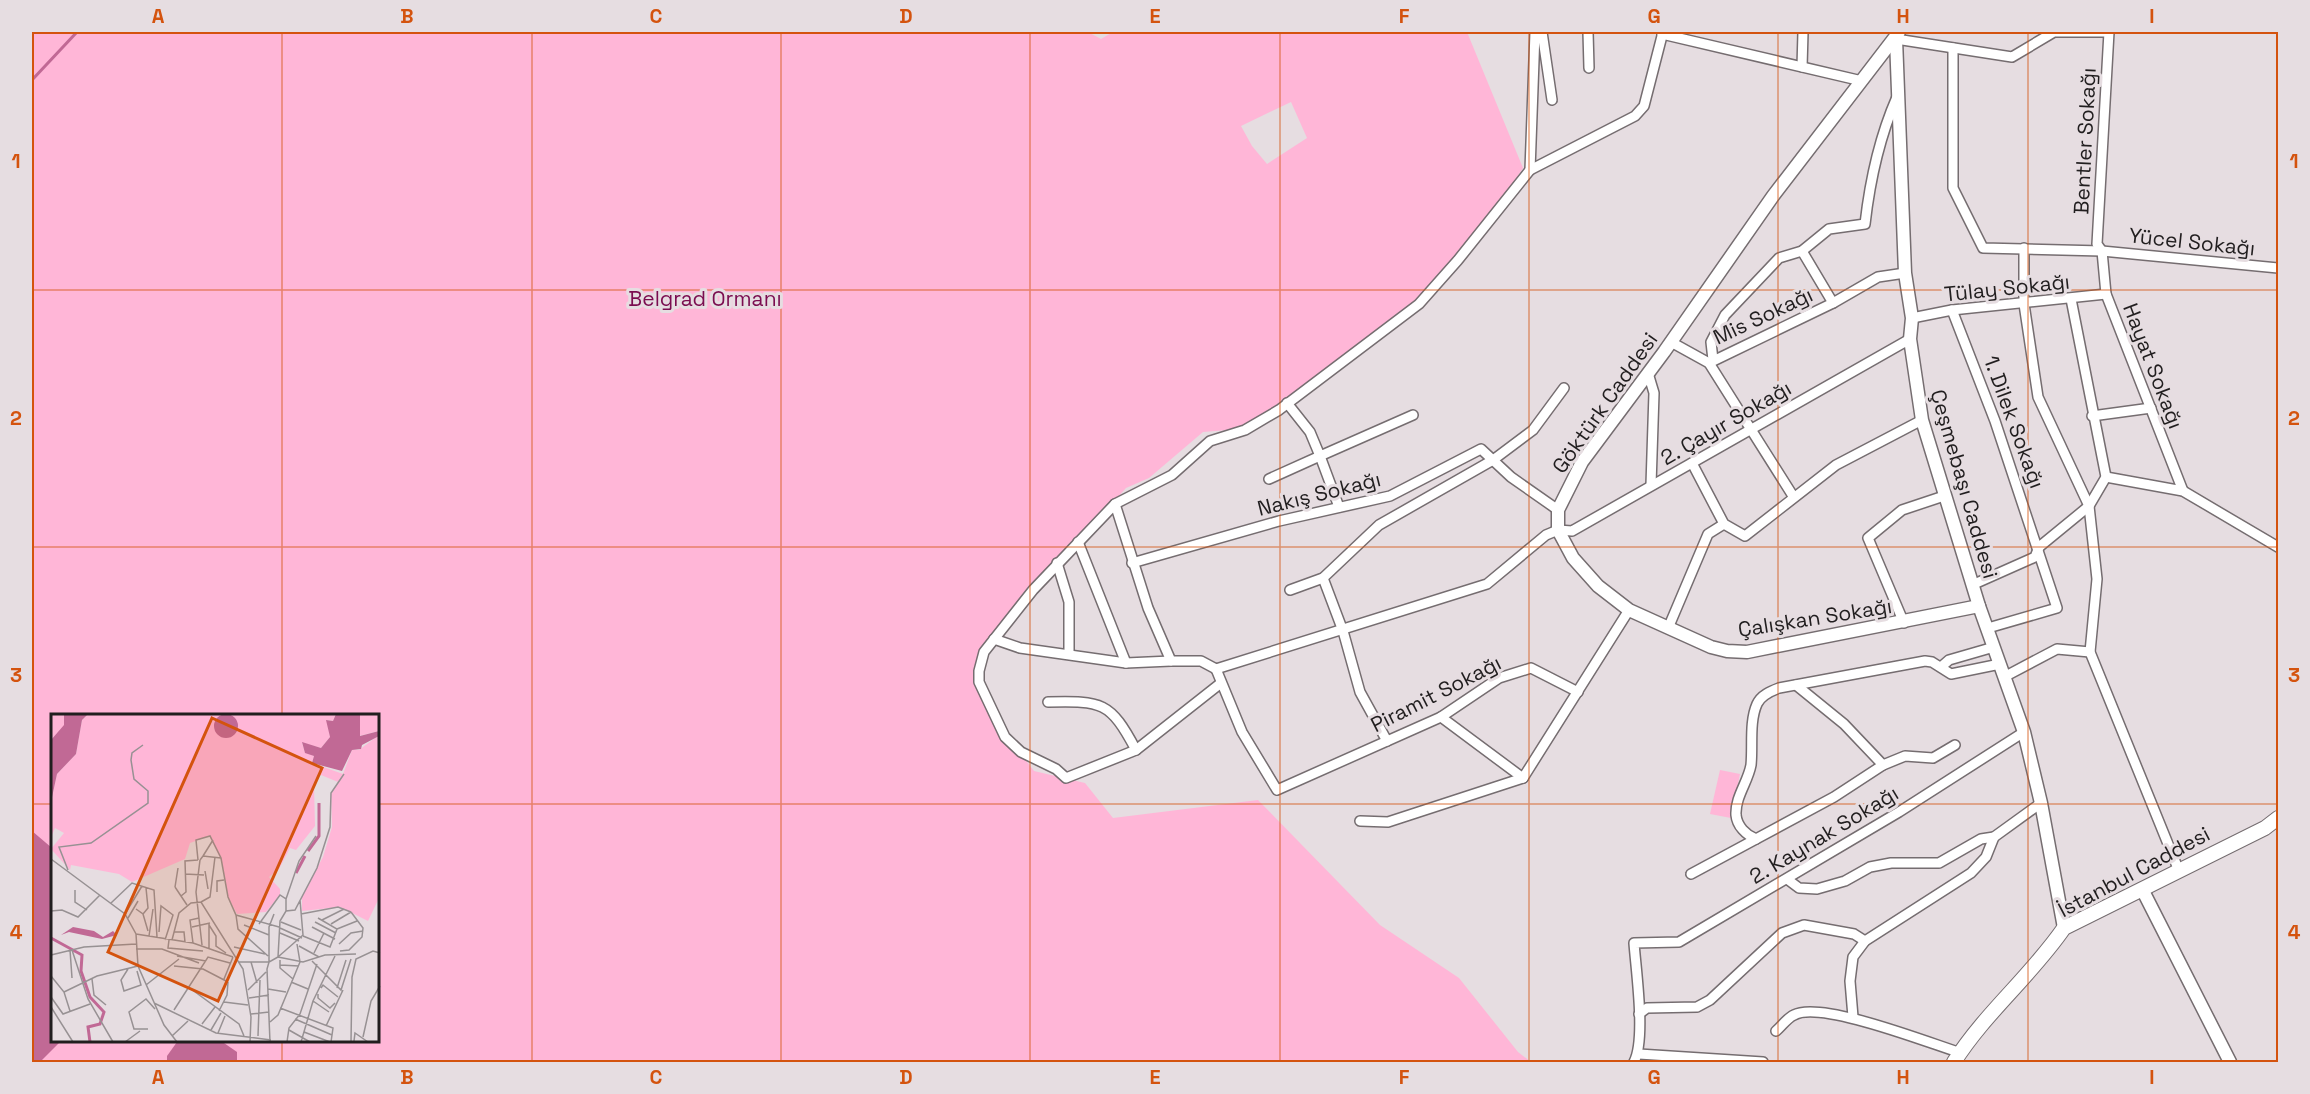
<svg xmlns="http://www.w3.org/2000/svg" width="2310" height="1094" font-family="'Space Grotesk',sans-serif">
	<rect width="100%" height="100%" fill="#e6dde1"/>
	<!-- green -->
	<g fill="#ffb6d7" fill-rule="evenodd">
		<path d="M 32,32 L 1088,32 L 1101,39 L 1113,32 L 1467,32 L 1523,168 L 1481,233 L 1414,303 L 1298,395 L 1240,429 L 1203,432 L 1149,478 L 1126,488 L 1037,587 L 985,655 L 983,687 L 1007,735 L 1034,771 L 1085,783 L 1113,818 L 1258,800 L 1380,925 L 1459,978 L 1518,1052 L 1531,1062 L 32,1062 ZM 1291,102 L 1307,138 L 1267,164 L 1252,146 L 1241,126 ZM 52,716 L 378,716 L 378,1042 L 52,1042 Z"/>
		<path d="M 1720,770 L 1740,774 L 1731,818 L 1710,814 Z"/>
	</g>
	<!-- water -->
	<g fill="#c16995">
		<path d="M 32,831 L 52,848 L 52,1042 L 60,1042 L 41,1061 L 32,1060 Z"/>
		<path d="M 177,1042 L 216,1042 L 224,1043 L 237,1052 L 237,1062 L 167,1062 L 167,1056 Z"/>
	</g>
	<g fill="none" stroke-linecap="round" stroke-linejoin="round">
		<!-- stream -->
		<path stroke="#c16995" stroke-width="3" d="M 32,80 L 77,32"/>
		<defs>
			<g id="street">
				<path d="M 1542,32 L 1552,100"/>
				<path d="M 1588,32 L 1589,68"/>
				<path d="M 2109,32 L 2097,244 L 2102,251 L 2106,294 L 2183,491"/>
				<path d="M 1662,34 L 1862,81"/>
				<path d="M 1896,39 L 2012,57 L 2054,32 L 2109,32"/>
				<path d="M 1953,48 L 1953,188 L 1983,248 L 2102,251 L 2278,268"/>
				<path d="M 1802,67 L 1803,32"/>
				<path d="M 1530,170 L 1535,32"/>
				<path d="M 2024,248 L 2024,304 L 2038,397 L 2089,506 L 2097,579 L 2090,652 L 2179,871"/>
				<path d="M 1802,251 L 1833,303"/>
				<path d="M 1952,310 L 1995,421 L 2057,608 L 1988,628"/>
				<path d="M 1912,318 L 1952,310 L 2106,294"/>
				<path d="M 1671,342 L 1709,363 L 1793,496"/>
				<path d="M 1713,360 L 1711,342 L 1725,315 L 1779,258 L 1802,251 L 1829,229 L 1865,224 C 1870,180 1879,138 1897,97"/>
				<path d="M 1709,363 L 1833,303 L 1878,277 L 1905,273"/>
				<path d="M 1648,373 L 1654,393 L 1651,485"/>
				<path d="M 1287,403 L 1310,432 L 1320,456 L 1413,415"/>
				<path d="M 2092,416 L 2151,408"/>
				<path d="M 1692,463 L 1724,524 L 1745,536 L 1836,465 L 1922,420"/>
				<path d="M 2106,477 L 2183,491 L 2278,547"/>
				<path d="M 1269,479 L 1320,456 L 1339,507"/>
				<path d="M 1115,504 L 1148,608 L 1171,661 L 1201,661 L 1216,669"/>
				<path d="M 1078,542 L 1126,663"/>
				<path d="M 2039,547 L 2089,506 L 2106,477 L 2071,299"/>
				<path d="M 1057,563 L 1069,602 L 1069,654"/>
				<path d="M 1132,563 L 1279,521 L 1390,496 L 1481,449 L 1511,477 L 1558,510"/>
				<path d="M 1323,578 L 1343,631 L 1360,692 L 1387,741"/>
				<path d="M 1972,585 L 2035,557 L 2039,547"/>
				<path d="M 1290,590 L 1323,578 L 1379,525 L 1493,460 L 1533,430 L 1564,388"/>
				<path d="M 1904,623 L 1868,538 L 1902,510 L 1944,496"/>
				<path d="M 1669,626 L 1708,534 L 1724,524"/>
				<path d="M 994,639 L 1020,648 L 1126,663 L 1171,661"/>
				<path d="M 1941,667 L 1949,660 L 1994,647"/>
				<path d="M 1216,669 L 1487,584 L 1546,535 L 1558,530 L 1572,531 L 1910,339"/>
				<path d="M 1216,669 L 1242,732 L 1277,790 L 1441,717 L 1499,678 L 1531,668 L 1578,692"/>
				<path d="M 2004,677 L 2057,649 L 2090,652"/>
				<path d="M 1221,683 L 1136,750 L 1066,778 L 1056,769 L 1021,752 L 1005,737 L 979,682 L 979,671 L 984,652 L 1033,590 L 1115,504 L 1172,475 L 1210,441 L 1245,430 L 1279,410 L 1419,304 L 1458,260 L 1530,170 L 1635,116 L 1644,106 L 1663,32"/>
				<path d="M 1796,685 L 1844,724 L 1883,765"/>
				<path d="M 1048,702 C 1102,701 1110,701 1136,750"/>
				<path d="M 1441,717 L 1523,778"/>
				<path d="M 1955,745 L 1933,758 L 1905,756 L 1883,765 L 1834,797 L 1756,839 C 1746,835 1737,826 1736,815 C 1735,797 1748,782 1751,765 C 1753,746 1749,722 1757,704 C 1761,695 1771,691 1779,688 L 1925,661 L 1932,662 L 1951,674 L 2000,664"/>
				<path d="M 1523,778 L 1629,610"/>
				<path d="M 1360,821 L 1388,822 L 1523,778"/>
				<path d="M 1691,874 L 1756,839"/>
				<path d="M 1787,879 L 1799,888 L 1817,889 L 1845,881 L 1870,867 L 1891,863 L 1939,863 L 1981,839 L 1994,837 L 2041,803"/>
				<path d="M 1639,1014 L 1647,1008 L 1697,1007 L 1710,1000 L 1782,933 L 1804,925 L 1854,934 L 1865,941"/>
				<path d="M 1853,1017 L 1850,981 L 1853,957 L 1865,941 L 1971,873 L 1986,857 L 1994,837"/>
				<path d="M 1776,1031 C 1782,1026 1787,1018 1794,1015 C 1820,1000 1929,1043 1961,1053"/>
				<path d="M 1639,1054 L 1763,1062"/>
				<path d="M 1634,1062 C 1646,1039 1636,971 1634,943 L 1679,942 L 1899,812 L 2024,732"/>
			</g>
			<g id="secondary">
				<path d="M 1899,32 L 1773,196 L 1664,352 L 1582,462 L 1558,510 L 1558,530 L 1573,558 L 1598,586 L 1629,610 L 1711,647 L 1727,651 L 1747,652 L 1979,606"/>
				<path d="M 1896,39 L 1905,273 L 1912,318 L 1910,339 L 1922,420 L 1979,606 L 2024,732 L 2041,803 L 2064,928"/>
				<path d="M 2142,889 L 2230,1062"/>
			</g>
			<path id="primary" d="M 1954,1062 C 1985,1013 2031,976 2064,928 L 2265,828 L 2278,818"/>
		</defs>
		<!-- street casing -->
		<use href="#street" stroke="#756d70" stroke-width="12"/>
		<!-- secondary casing -->
		<use href="#secondary" stroke="#756d70" stroke-width="15"/>
		<!-- primary casing -->
		<use href="#primary" stroke="#756d70" stroke-width="16"/>
		<!-- street -->
		<use href="#street" stroke="#fff" stroke-width="9"/>
		<!-- secondary -->
		<use href="#secondary" stroke="#fff" stroke-width="12"/>
		<!-- primary -->
		<use href="#primary" stroke="#fff" stroke-width="14"/>
	</g>
	<!-- grid -->
	<path fill="none" stroke="#d4530e" stroke-width="1.5" stroke-opacity="0.55" d="M 282,32 L 282,716M 532,32 L 532,1062M 781,32 L 781,1062M 1030,32 L 1030,1062M 1280,32 L 1280,1062M 1529,32 L 1529,1062M 1778,32 L 1778,1062M 2028,32 L 2028,1062M 32,290 L 2278,290M 32,547 L 2278,547M 32,804 L 52,804M 378,804 L 2278,804M 282,1042 L 282,1062"/>
	<g text-anchor="middle" stroke-width="6" stroke-linejoin="round" paint-order="stroke">
		<!-- street labels -->
		<g font-size="21" fill="#211e1f" stroke="#e6dde1">
			<text transform="translate(2085 141) rotate(-87)" y="7">Bentler Sokağı</text>
			<text transform="translate(2192 242) rotate(6)" y="7">Yücel Sokağı</text>
			<text transform="translate(2007 288) rotate(-6)" y="7">Tülay Sokağı</text>
			<text transform="translate(1763 316) rotate(-25)" y="7">Mis Sokağı</text>
			<text transform="translate(2153 366) rotate(69)" y="7">Hayat Sokağı</text>
			<text transform="translate(1605 403) rotate(-55)" y="7">Göktürk Caddesi</text>
			<text transform="translate(2014 422) rotate(70)" y="7">1. Dilek Sokağı</text>
			<text transform="translate(1726 423) rotate(-30)" y="7">2. Çayır Sokağı</text>
			<text transform="translate(1964 484) rotate(74)" y="7">Çeşmebaşı Caddesi</text>
			<text transform="translate(1319 494) rotate(-14)" y="7">Nakış Sokağı</text>
			<text transform="translate(1815 618) rotate(-9)" y="7">Çalışkan Sokağı</text>
			<text transform="translate(1436 694) rotate(-27)" y="7">Piramit Sokağı</text>
			<text transform="translate(1824 835) rotate(-31)" y="7">2. Kaynak Sokağı</text>
			<text transform="translate(2134 872) rotate(-28)" y="7">İstanbul Caddesi</text>
		</g>
		<!-- park labels -->
		<g font-size="21" fill="#7b0c50" stroke="#e6dde1">
			<text x="705" y="306">Belgrad Ormanı</text>
		</g>
	</g>
	<!-- overview -->
	<g transform="translate(51 714)">
		<rect width="328" height="328" fill="#e6dde1"/>
		<path d="M 0,0 L 13,0 L 14,11 L 0,26 ZM 37,0 L 285,0 L 282,7 L 276,6 L 279,23 L 270,34 L 251,29 L 254,38 L 263,42 L 261,49 L 292,60 L 301,36 L 308,36 L 328,21 L 328,184 L 317,207 L 289,193 L 251,197 L 251,182 L 272,143 L 281,113 L 280,80 L 287,68 L 270,61 L 265,64 L 263,72 L 264,112 L 245,136 L 239,134 L 228,155 L 218,163 L 229,175 L 229,181 L 215,198 L 186,200 L 177,183 L 171,148 L 158,122 L 139,129 L 134,145 L 81,168 L 68,160 L 20,151 L 19,156 L 0,135 L 13,119 L 4,114 L 0,123 L 0,88 L 6,60 L 25,40 L 31,6 ZM 309,0 L 328,0 L 328,17 L 308,22 Z" fill="#ffb6d7"/>
		<path d="M163 12a12 12 0 1 1 24 0a12 12 0 1 1-24 0ZM 13,0 L 37,0 L 31,6 L 25,40 L 6,60 L 0,88 L 0,26 L 13,11 ZM 285,0 L 309,0 L 309,22 L 328,17 L 328,22 L 311,31 L 310,35 L 301,36 L 291,57 L 261,49 L 263,42 L 254,39 L 251,28 L 270,34 L 279,23 L 275,6 L 282,7 ZM 22,213 L 43,217 L 52,223 L 62,217 L 66,221 L 51,225 L 18,218 L 10,221 Z" fill="#c16995"/>
		<path fill="none" stroke="#c16995" stroke-width="3" d="M 257,137 L 268,122 L 268,89M 245,159 L 254,142M 0,224 L 31,241 L 30,257 L 39,283 L 53,298 L 49,310 L 37,313 L 39,328"/>
		<path fill="none" stroke="#979193" stroke-width="1.5" d="M 152,142 L 162,126M 0,145 L 74,200 L 85,220 L 87,252 L 113,311 L 126,328M 147,146 L 145,126 L 159,122 L 170,144 L 177,183 L 185,201 L 228,213M 149,146 L 145,178 L 151,231M 149,146 L 152,142 L 170,144M 17,156 L 8,133 L 40,129 L 97,89 L 97,77 L 83,65 L 80,46 L 81,39 L 92,31M 154,157 L 157,175M 134,160 L 153,161M 124,173 L 136,191M 124,173 L 127,154M 24,176 L 24,188 L 36,196M 166,178 L 166,167 L 173,166M 130,182 L 135,178 L 134,147 L 147,146M 235,185 L 248,147 L 265,122M 150,188 L 159,183 L 164,143M 60,189 L 81,169 L 103,176 L 106,223M 85,195 L 92,200 L 97,217M 0,197 L 11,196 L 27,203 L 49,181M 74,200 L 91,172M 92,200 L 97,194 L 95,174M 250,200 L 287,193 L 300,198M 185,201 L 187,215 L 217,242M 77,204 L 87,187M 271,206 L 293,195M 230,208 L 250,216M 264,208 L 285,219M 158,210 L 158,234M 208,210 L 229,181 L 235,185 L 235,197M 280,210 L 300,198M 158,211 L 165,222 L 165,232 L 175,239M 193,211 L 218,221M 141,213 L 159,209M 261,213 L 284,225M 229,214 L 251,224M 286,215 L 306,207M 108,218 L 110,192 L 122,201 L 114,226M 123,218 L 133,218 L 134,228M 229,219 L 248,227M 85,220 L 142,229 L 182,243M 98,222 L 102,195M 252,222 L 279,233 L 286,215 L 267,204M 118,226 L 117,234 L 152,237M 121,226 L 128,199 L 140,189 L 150,188 L 192,255 L 200,303 L 199,328M 142,229 L 139,206 L 148,204M 288,230 L 300,219 L 312,217M 248,232 L 268,243M 183,233 L 214,240M 85,235 L 111,235 L 148,249M 19,236 L 21,264M 21,236 L 37,285 L 62,328M 289,237 L 298,236 L 311,223 L 312,214 L 300,198M 263,239 L 273,219M 0,241 L 33,233 L 85,230M 126,242 L 155,247M 227,243 L 252,248 L 274,241 L 305,240M 227,243 L 252,221 L 249,186M 229,246 L 229,254 L 242,265M 261,247 L 290,276 L 300,245M 188,248 L 218,248 L 218,213 L 223,200M 200,248 L 206,269M 229,251 L 248,252M 123,252 L 152,255 L 177,268M 77,255 L 70,266 L 73,277 L 90,271 L 86,257M 0,262 L 13,278 L 19,297M 41,265 L 43,281 L 55,291M 173,265 L 182,243M 240,268 L 257,275M 95,271 L 128,245M 270,274 L 272,271 L 287,283M 286,274 L 295,246M 140,275 L 188,310 L 193,322M 217,275 L 235,278M 197,276 L 215,258M 13,278 L 46,262 L 87,252M 267,280 L 267,284 L 279,294 L 284,289M 0,283 L 12,300 L 39,290M 198,284 L 218,281M 262,287 L 278,298M 173,288 L 197,291M 103,289 L 165,319 L 220,326M 0,293 L 22,328M 229,294 L 282,314 L 280,328M 123,296 L 157,243 L 179,249M 168,297 L 176,281 L 177,268M 200,300 L 218,298M 244,305 L 281,321M 219,308 L 227,301 L 249,248 L 246,230M 151,310 L 164,293M 275,312 L 292,276M 97,315 L 83,315 L 78,298 L 95,285 L 104,295M 160,316 L 170,299M 238,316 L 259,328M 253,318 L 279,328M 167,319 L 174,302M 121,322 L 137,307M 207,322 L 209,266M 312,323 L 320,287 L 329,272M 303,327 L 304,319 L 317,328M 74,328 L 89,317M 219,328 L 216,255 L 218,248 L 227,243 L 229,207 L 235,197 L 244,196 L 266,154 L 279,113 L 280,79 L 293,60M 236,328 L 238,314 L 249,300 L 266,250M 250,328 L 262,287 L 284,242M 300,328 L 301,263 L 305,245 L 322,237 L 329,239"/>
		<path fill="#d4530e" fill-opacity="0.15" stroke="#d4530e" stroke-width="3" d="M 161,4 L 271,54 L 167,287 L 57,238 Z"/>
		<rect width="328" height="328" fill="none" stroke="#211e1f" stroke-width="3"/>
	</g>
	<!-- border -->
	<rect width="2310" height="1094" fill="none" stroke="#e6dde1" stroke-width="66"/>
	<rect x="33" y="33" width="2244" height="1028" fill="none" stroke="#d4530e" stroke-width="2"/>
	<g font-size="20" text-anchor="middle" font-weight="bold" fill="#d4530e">
		<text x="158" y="23">A</text>
		<text x="407" y="23">B</text>
		<text x="656" y="23">C</text>
		<text x="906" y="23">D</text>
		<text x="1155" y="23">E</text>
		<text x="1404" y="23">F</text>
		<text x="1654" y="23">G</text>
		<text x="1903" y="23">H</text>
		<text x="2152" y="23">I</text>
		<text x="16" y="168">1</text>
		<text x="2294" y="168">1</text>
		<text x="16" y="425">2</text>
		<text x="2294" y="425">2</text>
		<text x="16" y="682">3</text>
		<text x="2294" y="682">3</text>
		<text x="16" y="939">4</text>
		<text x="2294" y="939">4</text>
		<text x="158" y="1084">A</text>
		<text x="407" y="1084">B</text>
		<text x="656" y="1084">C</text>
		<text x="906" y="1084">D</text>
		<text x="1155" y="1084">E</text>
		<text x="1404" y="1084">F</text>
		<text x="1654" y="1084">G</text>
		<text x="1903" y="1084">H</text>
		<text x="2152" y="1084">I</text>
	</g>
</svg>
